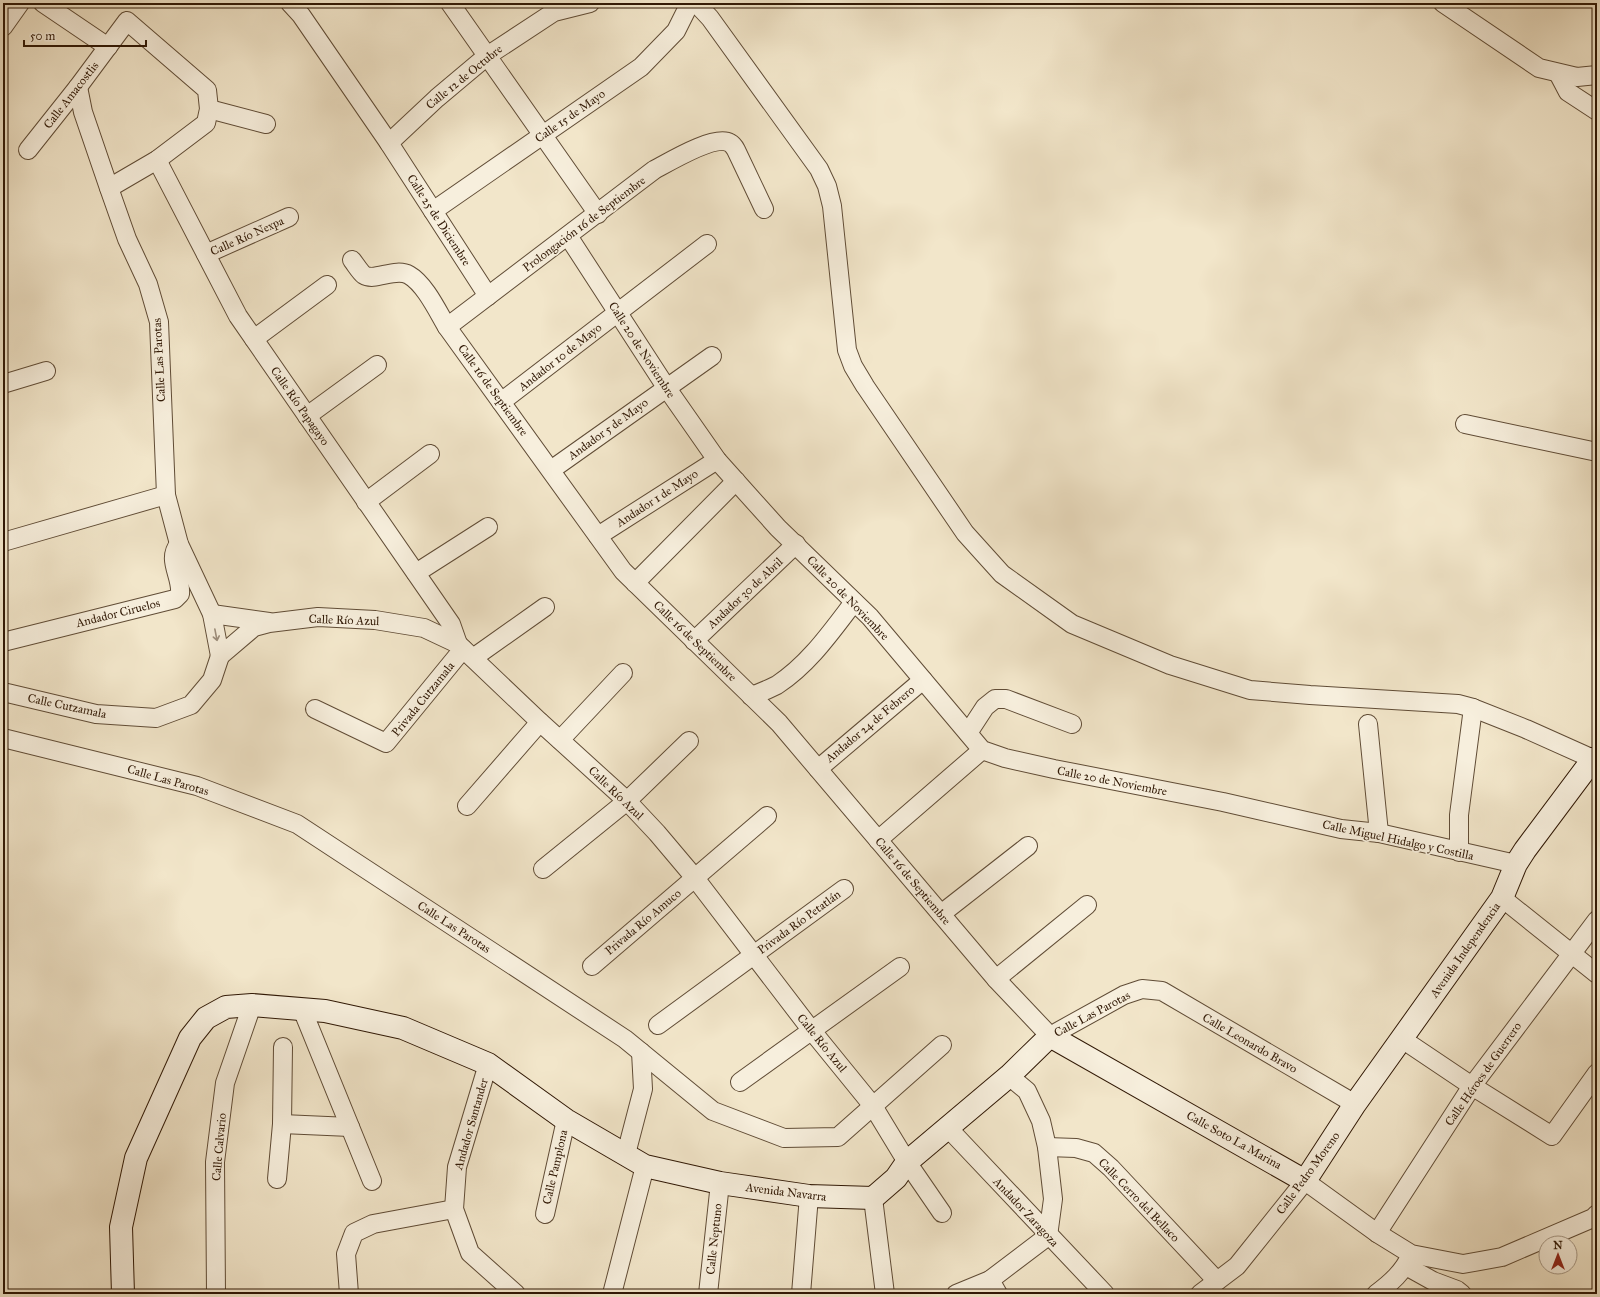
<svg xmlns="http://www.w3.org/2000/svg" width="1600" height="1297" font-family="'IM FELL Great Primer',serif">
	<rect width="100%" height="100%" fill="#f2e6ca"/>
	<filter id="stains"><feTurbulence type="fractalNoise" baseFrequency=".005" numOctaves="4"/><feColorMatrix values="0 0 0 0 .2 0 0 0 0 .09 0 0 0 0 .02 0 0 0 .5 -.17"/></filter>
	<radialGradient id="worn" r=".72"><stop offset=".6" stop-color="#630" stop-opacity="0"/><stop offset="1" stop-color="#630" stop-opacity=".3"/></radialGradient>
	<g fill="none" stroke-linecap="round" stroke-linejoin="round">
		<defs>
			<g id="street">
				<path d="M 43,3 L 108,47"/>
				<path d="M 290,3 L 301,15 L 389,143 L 488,296"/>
				<path d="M 450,3 L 598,214"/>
				<path d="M 696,3 L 710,18 L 819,169 L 827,186 L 832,206 L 847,350 L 853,366 L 865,386 L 965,533 L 1002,574 L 1072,624 L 1170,665 L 1250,690 L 1310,695 L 1458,704 L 1473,708 L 1526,729 L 1593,759"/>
				<path d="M 1443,3 L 1539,68 L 1577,77 L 1597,75"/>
				<path d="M 3,27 L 20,3"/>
				<path d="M 1558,73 L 1568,92 L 1597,111"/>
				<path d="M 78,87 L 83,112 L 109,188 L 127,239 L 148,284 L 159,322 L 166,495 L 179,544 L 212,614 L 220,656"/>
				<path d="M 209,109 L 266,124"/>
				<path d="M 389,143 L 437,98 L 487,56 L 554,12 L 590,3"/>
				<path d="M 28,150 L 78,87 L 127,21 L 207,90 L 209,109 L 206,123 L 157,160 L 109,188"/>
				<path d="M 157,160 L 238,316 L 451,624 L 458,644"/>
				<path d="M 433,211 L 641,67 L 676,31 L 690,3"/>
				<path d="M 568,236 L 666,387 L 717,460 L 778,528 L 870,617 L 982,750 L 1005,758 L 1054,769 L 1223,802 L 1341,829 L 1379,833 L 1516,864"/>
				<path d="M 206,254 L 289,217"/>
				<path d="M 352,260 C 356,265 360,272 364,275 C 375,282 395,267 409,275 C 425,284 438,312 447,327 L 623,571 L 779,723 L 996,979 L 1050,1036 L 1124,995 L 1142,989 L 1162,991 L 1355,1104"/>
				<path d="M 447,327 L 654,170 C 669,162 715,134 730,143 C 732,144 735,148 736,150 L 764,209"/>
				<path d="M 254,339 L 327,285"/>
				<path d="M 3,384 L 46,371"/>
				<path d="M 501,402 L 707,244"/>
				<path d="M 307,416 L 377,365"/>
				<path d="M 1465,424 L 1597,452"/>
				<path d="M 551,470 L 712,356"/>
				<path d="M 366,502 L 430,454"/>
				<path d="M 598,536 L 717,460"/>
				<path d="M 3,542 L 166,495"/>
				<path d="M 416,573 L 488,527"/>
				<path d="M 635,583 L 736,481"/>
				<path d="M 212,614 L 269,622"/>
				<path d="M 694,641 L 796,544"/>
				<path d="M 3,642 L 175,599 L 180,594 C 182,576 166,560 179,544"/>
				<path d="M 220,656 L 254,627 L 269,623 L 318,617 L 375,620 L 424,628 L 458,644 L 540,722 L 627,801 L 657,833 L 695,878 L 812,1031 L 873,1106 L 907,1162 L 942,1213"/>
				<path d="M 473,658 L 545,607"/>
				<path d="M 3,692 L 96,714 L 156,718 L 191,705 L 212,680 L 220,656"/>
				<path d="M 751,696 C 760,693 769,689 777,685 C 809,664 831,632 854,602"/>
				<path d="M 315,709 L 386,743 L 463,649"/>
				<path d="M 1368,724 L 1379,833"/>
				<path d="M 968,733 L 985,707 L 995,699 L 1006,699 L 1072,724"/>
				<path d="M 3,738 L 197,786 L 297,824 L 625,1039 L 713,1111 L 784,1138 L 838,1137 L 942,1045"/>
				<path d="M 560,740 L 623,673"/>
				<path d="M 818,769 L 923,680"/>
				<path d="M 467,806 L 540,722"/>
				<path d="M 878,840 L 982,750"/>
				<path d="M 1459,852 L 1459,815 L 1473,708"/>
				<path d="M 543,869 L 627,801 L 689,741"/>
				<path d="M 1502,898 L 1597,974"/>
				<path d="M 941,914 L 1028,846"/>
				<path d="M 592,966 L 767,816"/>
				<path d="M 996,979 L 1087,905"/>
				<path d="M 302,1009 L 372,1181"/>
				<path d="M 658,1025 L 844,889"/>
				<path d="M 1402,1039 L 1472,1086 L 1552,1136 L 1597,1073"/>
				<path d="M 488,1064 L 457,1167 L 454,1209 L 470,1253 L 516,1294"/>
				<path d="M 740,1082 L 900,967"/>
				<path d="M 282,1124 L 350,1127"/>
				<path d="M 948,1128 L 1105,1294"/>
				<path d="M 1047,1147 L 1076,1148 L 1094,1153 L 1111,1168 L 1217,1281"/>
				<path d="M 626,1154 L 643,1089 L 641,1052"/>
				<path d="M 277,1179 L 282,1124 L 283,1047"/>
				<path d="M 873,1198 L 885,1294"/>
				<path d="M 545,1214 L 566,1120"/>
				<path d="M 1377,1233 L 1472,1086 L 1597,920"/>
				<path d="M 1406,1266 L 1433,1281 L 1457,1290 L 1462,1294"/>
				<path d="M 990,1280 L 998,1294"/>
				<path d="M 216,1294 L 215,1162 L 225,1083 L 252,1005"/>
				<path d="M 349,1294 L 346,1254 L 354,1233 L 373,1224 L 454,1209"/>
				<path d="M 612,1294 L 645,1166"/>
				<path d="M 708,1294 L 720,1183"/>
				<path d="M 801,1294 L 809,1196"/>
				<path d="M 956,1294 L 990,1280 L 1048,1236 L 1053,1199 L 1047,1147 L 1041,1121 L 1027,1091 L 1009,1076"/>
				<path d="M 1200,1294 L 1237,1266 L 1305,1181 L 1377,1233 L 1411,1254 L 1463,1264 L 1502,1257 L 1593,1218 L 1597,1214"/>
				<path d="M 1376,1294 C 1391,1283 1403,1272 1411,1255"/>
			</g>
			<path id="secondary" d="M 123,1294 L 121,1227 L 136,1158 L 190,1038 L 206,1018 L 226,1007 L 252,1005 L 325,1011 L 403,1028 L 488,1064 L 566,1120 L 645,1166 L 720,1183 L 809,1196 L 873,1198 L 896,1178 L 907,1162 L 1009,1076 L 1050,1036 L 1305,1181 L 1355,1104 L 1502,898 L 1516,864 L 1525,850 L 1593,759 L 1597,760"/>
		</defs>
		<!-- street casing -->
		<use href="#street" stroke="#604c36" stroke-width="20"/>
		<!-- secondary casing -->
		<use href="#secondary" stroke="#301805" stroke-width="24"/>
		<!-- street -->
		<use href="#street" stroke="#f7efdd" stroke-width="18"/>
		<!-- secondary -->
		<use href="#secondary" stroke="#f7efdd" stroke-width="22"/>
	</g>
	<!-- one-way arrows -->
	<defs><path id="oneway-shaft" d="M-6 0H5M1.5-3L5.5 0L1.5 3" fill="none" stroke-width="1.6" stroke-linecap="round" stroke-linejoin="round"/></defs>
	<use stroke="#9d8e7c" href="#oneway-shaft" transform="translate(216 635) rotate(79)"/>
	<g text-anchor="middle" stroke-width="3.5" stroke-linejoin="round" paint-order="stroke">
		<!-- street labels -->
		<g font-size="12" fill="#301805" stroke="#f7efdd">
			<text transform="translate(464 77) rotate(-39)" y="4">Calle 12 de Octubre</text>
			<text transform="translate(71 95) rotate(-52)" y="4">Calle Amacostlis</text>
			<text transform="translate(570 116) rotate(-35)" y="4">Calle 15 de Mayo</text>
			<text transform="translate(439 220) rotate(57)" y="4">Calle 25 de Diciembre</text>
			<text transform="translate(584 224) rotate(-37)" y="4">Prolongación 16 de Septiembre</text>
			<text transform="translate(247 236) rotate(-24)" y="4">Calle Río Nexpa</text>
			<text transform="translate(642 350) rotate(57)" y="4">Calle 20 de Noviembre</text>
			<text transform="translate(560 357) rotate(-38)" y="4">Andador 10 de Mayo</text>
			<text transform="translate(159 360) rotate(-93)" y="4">Calle Las Parotas</text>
			<text transform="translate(493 390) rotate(54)" y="4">Calle 16 de Septiembre</text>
			<text transform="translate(300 406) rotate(55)" y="4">Calle Río Papagayo</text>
			<text transform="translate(608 429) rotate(-36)" y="4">Andador 5 de Mayo</text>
			<text transform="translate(657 498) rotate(-33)" y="4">Andador 1 de Mayo</text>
			<text transform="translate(745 593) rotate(-43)" y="4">Andador 30 de Abril</text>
			<text transform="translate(848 598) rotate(46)" y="4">Calle 20 de Noviembre</text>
			<text transform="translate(118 613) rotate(-14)" y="4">Andador Ciruelos</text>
			<text transform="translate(344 620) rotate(2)" y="4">Calle Río Azul</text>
			<text transform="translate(695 641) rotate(44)" y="4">Calle 16 de Septiembre</text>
			<text transform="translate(423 699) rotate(-51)" y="4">Privada Cutzamala</text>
			<text transform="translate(67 706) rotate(12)" y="4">Calle Cutzamala</text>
			<text transform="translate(870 724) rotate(-40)" y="4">Andador 24 de Febrero</text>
			<text transform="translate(168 780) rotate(16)" y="4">Calle Las Parotas</text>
			<text transform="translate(1112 781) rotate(11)" y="4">Calle 20 de Noviembre</text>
			<text transform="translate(616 793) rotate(44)" y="4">Calle Río Azul</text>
			<text transform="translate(1398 840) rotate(12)" y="4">Calle Miguel Hidalgo y Costilla</text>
			<text transform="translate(913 881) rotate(50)" y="4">Calle 16 de Septiembre</text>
			<text transform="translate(643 922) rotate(-40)" y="4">Privada Río Amuco</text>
			<text transform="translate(799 922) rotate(-36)" y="4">Privada Río Petatlán</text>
			<text transform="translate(454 927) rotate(33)" y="4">Calle Las Parotas</text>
			<text transform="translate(1465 950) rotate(-55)" y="4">Avenida Independencia</text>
			<text transform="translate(1092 1014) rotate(-28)" y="4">Calle Las Parotas</text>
			<text transform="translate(822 1043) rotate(51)" y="4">Calle Río Azul</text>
			<text transform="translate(1250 1043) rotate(30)" y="4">Calle Leonardo Bravo</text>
			<text transform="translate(1483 1074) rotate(-55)" y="4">Calle Héroes de Guerrero</text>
			<text transform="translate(471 1124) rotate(-74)" y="4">Andador Santander</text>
			<text transform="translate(1234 1140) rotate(29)" y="4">Calle Soto La Marina</text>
			<text transform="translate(219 1147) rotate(-85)" y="4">Calle Calvario</text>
			<text transform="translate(555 1167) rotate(-77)" y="4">Calle Pamplona</text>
			<text transform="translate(1308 1173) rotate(-54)" y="4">Calle Pedro Moreno</text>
			<text transform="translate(786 1192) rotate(7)" y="4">Avenida Navarra</text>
			<text transform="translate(1139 1200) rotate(46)" y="4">Calle Cerro del Bellaco</text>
			<text transform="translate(1026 1212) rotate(47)" y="4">Andador Zaragoza</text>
			<text transform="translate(714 1239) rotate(-84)" y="4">Calle Neptuno</text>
		</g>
	</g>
	<!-- margin -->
	<rect width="1600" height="1297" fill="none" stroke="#f2e6ca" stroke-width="16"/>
	<rect x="4" y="4" width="1592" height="1289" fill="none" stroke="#301805" stroke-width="2"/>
	<rect x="8" y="8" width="1584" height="1281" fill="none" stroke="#301805"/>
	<!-- north arrow -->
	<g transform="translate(1558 1255)"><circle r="19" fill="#f7efdd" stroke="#a79987"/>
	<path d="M0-3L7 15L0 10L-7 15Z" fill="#8f2418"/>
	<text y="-6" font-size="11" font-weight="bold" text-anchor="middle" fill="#301805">N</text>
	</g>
	<!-- scale -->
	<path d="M24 40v6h122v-6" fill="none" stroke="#301805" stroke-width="2"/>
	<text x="30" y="40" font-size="12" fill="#301805" stroke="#f7efdd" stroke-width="3" paint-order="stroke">50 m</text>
	<rect width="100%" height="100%" filter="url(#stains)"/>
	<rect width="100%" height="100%" fill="url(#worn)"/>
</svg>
